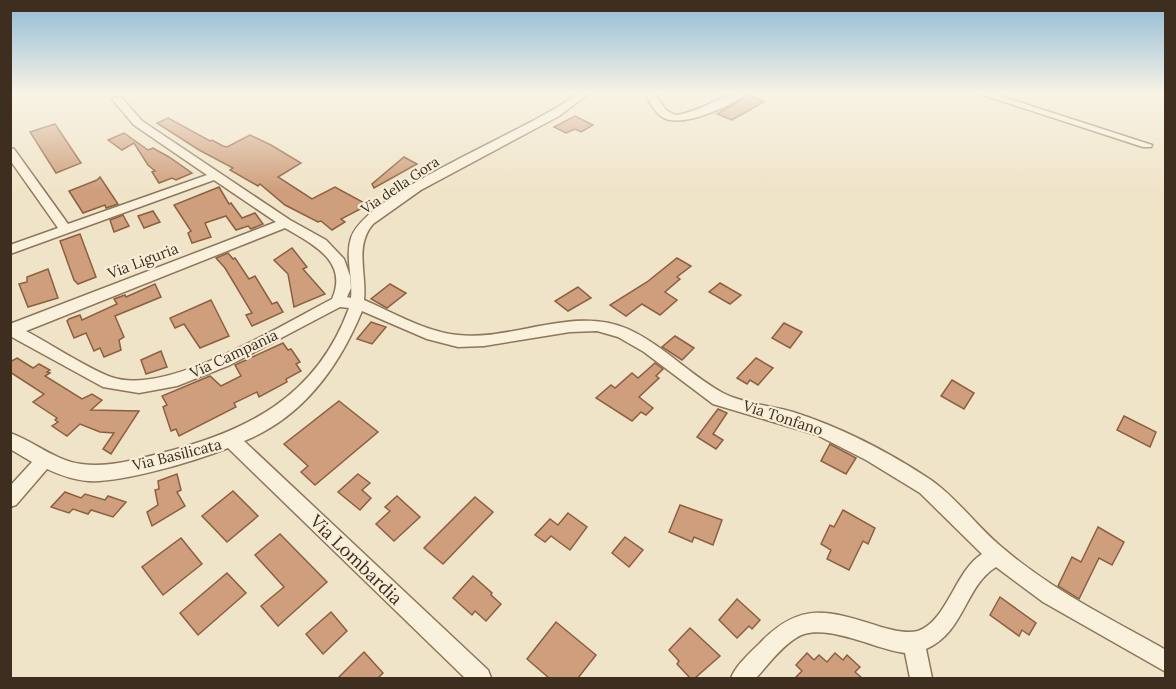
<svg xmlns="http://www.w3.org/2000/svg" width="1176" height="689" font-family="Lora,serif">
	<rect width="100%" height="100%" fill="#f0e4c8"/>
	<!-- building -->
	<g fill="#cf9f7d" stroke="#8d5f41" stroke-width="1.5">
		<path d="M 750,95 L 764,102 L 732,120 L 717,114 Z"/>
		<path d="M 575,116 L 593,125 L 581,132 L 575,129 L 566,133 L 554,127 Z"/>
		<path d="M 168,118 L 210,141 L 212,140 L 223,146 L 227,147 L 250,135 L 271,145 L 301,163 L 278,177 L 312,199 L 335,187 L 368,205 L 341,219 L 345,222 L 332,230 L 321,221 L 318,222 L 285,205 L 260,184 L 258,186 L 230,170 L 233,168 L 199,150 L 157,123 Z"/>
		<path d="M 55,124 L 81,163 L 56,173 L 30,132 Z"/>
		<path d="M 124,133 L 148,150 L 153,148 L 169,157 L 192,173 L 176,180 L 172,178 L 159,183 L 152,172 L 155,171 L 148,165 L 134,143 L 122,150 L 108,140 Z"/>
		<path d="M 404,157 L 417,164 L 374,188 L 372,184 Z"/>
		<path d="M 100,177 L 118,204 L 106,208 L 105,205 L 83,213 L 69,191 L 97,180 Z"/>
		<path d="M 219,187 L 229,204 L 231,203 L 242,218 L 255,213 L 263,224 L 251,229 L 248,226 L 236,230 L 226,216 L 205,223 L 211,237 L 192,243 L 188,233 L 191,231 L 174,205 Z"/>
		<path d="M 153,211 L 160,222 L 144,228 L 138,216 Z"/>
		<path d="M 123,215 L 129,226 L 114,232 L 110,220 Z"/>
		<path d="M 80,234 L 96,277 L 78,284 L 74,280 L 60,241 Z"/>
		<path d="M 292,248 L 307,267 L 303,269 L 325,294 L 294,307 L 288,274 L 274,260 Z"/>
		<path d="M 228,253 L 233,259 L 235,258 L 249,279 L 255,276 L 272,304 L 277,302 L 283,312 L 252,326 L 246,315 L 252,313 L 225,268 L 216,258 Z"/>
		<path d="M 677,258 L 691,266 L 677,277 L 680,279 L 665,292 L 677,300 L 660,315 L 642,304 L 626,316 L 610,305 L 647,282 Z"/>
		<path d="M 48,269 L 58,298 L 28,307 L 19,284 L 27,282 L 27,277 Z"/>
		<path d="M 720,283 L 741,295 L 730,304 L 709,292 Z"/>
		<path d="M 155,284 L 161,297 L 115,316 L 124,337 L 119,340 L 121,350 L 104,357 L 100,348 L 94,351 L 86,333 L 74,338 L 67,321 L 69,319 L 80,315 L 82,320 L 117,304 L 114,299 L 125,295 L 126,297 Z"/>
		<path d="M 390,284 L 406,293 L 387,308 L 371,299 Z"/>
		<path d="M 578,287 L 591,298 L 568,311 L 555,301 Z"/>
		<path d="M 211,300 L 229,336 L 200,348 L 184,324 L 175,328 L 170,318 Z"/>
		<path d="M 371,322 L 386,327 L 372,344 L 357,339 Z"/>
		<path d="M 784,323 L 802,332 L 790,348 L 772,338 Z"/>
		<path d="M 675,336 L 694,348 L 682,360 L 662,347 Z"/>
		<path d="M 283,343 L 288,350 L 291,349 L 300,362 L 296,364 L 301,371 L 286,379 L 287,382 L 259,397 L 257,392 L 234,403 L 236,407 L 179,436 L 176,429 L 171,431 L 163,407 L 167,405 L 162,396 L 210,376 L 221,386 L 241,376 L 235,365 Z"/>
		<path d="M 161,351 L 167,367 L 146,374 L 141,360 Z"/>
		<path d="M 17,358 L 33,368 L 39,364 L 50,370 L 47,372 L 50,373 L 45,376 L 82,399 L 92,394 L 102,400 L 91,410 L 139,411 L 111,454 L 103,449 L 114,433 L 100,432 L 80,424 L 67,436 L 52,426 L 58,422 L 55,420 L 57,418 L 33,402 L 44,394 L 10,372 L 10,362 Z"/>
		<path d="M 756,358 L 773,368 L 758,385 L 750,380 L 747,384 L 737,378 Z"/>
		<path d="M 655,363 L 663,369 L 656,376 L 659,378 L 639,397 L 653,408 L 646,415 L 641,412 L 632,421 L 596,398 L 611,385 L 615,388 L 632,373 L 638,378 Z"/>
		<path d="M 952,380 L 974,393 L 964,409 L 941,396 Z"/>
		<path d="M 339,401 L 378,432 L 315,485 L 301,472 L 308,466 L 284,444 Z"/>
		<path d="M 718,409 L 727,413 L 713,434 L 723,440 L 716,449 L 697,437 Z"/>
		<path d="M 1124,416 L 1156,432 L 1150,447 L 1117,430 Z"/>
		<path d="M 830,444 L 856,458 L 846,474 L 821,461 Z"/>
		<path d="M 177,474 L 181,490 L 177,492 L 185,506 L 152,526 L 147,512 L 158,505 L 155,490 L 159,489 L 158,481 Z"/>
		<path d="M 358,474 L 370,483 L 362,490 L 371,498 L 360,510 L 338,492 Z"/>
		<path d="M 233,491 L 258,516 L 227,542 L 202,516 Z"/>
		<path d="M 65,492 L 81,498 L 85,494 L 105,500 L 108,496 L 126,502 L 113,517 L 91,510 L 88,514 L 73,509 L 69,513 L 51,507 Z"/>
		<path d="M 397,496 L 420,517 L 394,541 L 376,524 L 390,511 L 385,507 Z"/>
		<path d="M 475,497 L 493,512 L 443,564 L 424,548 Z"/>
		<path d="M 680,505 L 722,520 L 713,545 L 694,537 L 692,542 L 669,532 Z"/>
		<path d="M 843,510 L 875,528 L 868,544 L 863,541 L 849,570 L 827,559 L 831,550 L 821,544 L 830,525 L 834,527 Z"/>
		<path d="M 568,513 L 587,527 L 570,550 L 551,536 L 545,542 L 535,535 L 550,519 L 558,525 Z"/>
		<path d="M 1098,527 L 1124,542 L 1112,565 L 1099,558 L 1079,599 L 1058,586 L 1072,557 L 1081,562 Z"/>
		<path d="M 280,534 L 327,582 L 278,626 L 261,606 L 284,587 L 255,555 Z"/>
		<path d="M 625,537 L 643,550 L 629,567 L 612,553 Z"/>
		<path d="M 181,538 L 202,564 L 163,595 L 142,567 Z"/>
		<path d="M 227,573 L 246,593 L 198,635 L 180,613 Z"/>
		<path d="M 473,576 L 492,593 L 491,595 L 501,604 L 486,621 L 475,611 L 472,615 L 453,598 Z"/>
		<path d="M 1000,597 L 1036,623 L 1029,635 L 1022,630 L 1019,636 L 990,615 Z"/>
		<path d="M 737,599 L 760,620 L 752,629 L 749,626 L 737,638 L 719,620 Z"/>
		<path d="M 331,612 L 347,631 L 323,654 L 306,634 Z"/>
		<path d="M 556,622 L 596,655 L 578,678 L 549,678 L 527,659 Z"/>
		<path d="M 690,628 L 720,656 L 695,678 L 690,678 L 677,664 L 679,661 L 669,650 Z"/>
		<path d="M 364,652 L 383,673 L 378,678 L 338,678 Z"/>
		<path d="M 807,653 L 814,660 L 819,655 L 827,662 L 835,653 L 843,660 L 847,655 L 860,667 L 855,672 L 862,678 L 795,678 L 802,671 L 796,665 Z"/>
	</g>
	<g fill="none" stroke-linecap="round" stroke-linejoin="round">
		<defs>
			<g id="street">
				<path d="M 577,94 L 588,94 L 559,116 L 421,190 L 373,224 C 354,246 367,274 364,300 C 394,313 426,332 458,335 C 514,341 573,305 628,329 C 663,345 690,375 723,393 C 741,403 772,406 793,412 C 840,427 889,452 931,480 C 958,499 978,528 1004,549 C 1052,590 1111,619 1166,650 L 1166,672 L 1043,602 L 996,567 C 964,587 965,632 926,649 L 932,678 L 910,678 L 905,653 C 876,650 823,620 796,638 C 780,648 768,665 756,678 L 731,678 C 736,665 750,653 760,643 C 801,600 830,611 881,627 C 892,630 906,634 918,631 C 947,621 955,571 982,554 L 920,493 L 866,460 L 817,435 L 713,404 L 644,352 L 618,337 L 597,331 L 570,332 L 484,346 L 458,347 L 427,339 L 362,311 C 339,367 302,418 244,441 L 488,670 L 491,678 L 465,678 L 228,448 C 195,461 122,483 88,481 C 74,480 60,475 47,469 L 16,505 L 10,507 L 10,486 L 32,462 L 10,449 L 10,433 C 35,442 54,460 81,464 C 107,468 134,460 158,454 C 246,432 316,398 349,308 L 340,307 L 230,365 L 177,386 L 139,393 L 103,387 L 10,336 L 10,324 L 276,222 L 214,180 L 10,254 L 10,245 L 58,228 L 10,160 L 10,148 L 14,149 L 68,224 L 207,175 L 134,125 L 112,99 L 121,97 L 142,121 L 290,220 L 326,240 L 344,259 L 350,276 L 351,288 L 347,297 L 351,298 C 353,278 345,257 351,238 C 367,191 532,130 577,94 ZM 285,228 C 312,244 349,261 332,299 C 281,325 167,397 111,377 C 85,367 51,344 26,331 Z"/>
				<path d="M 645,94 L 655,94 L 666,110 L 675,115 C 700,113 721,93 745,94 C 731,107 680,129 662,117 C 654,112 650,101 645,94 Z"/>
				<path d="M 980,94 L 994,94 L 1152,145 L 1151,147 L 1143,147 Z"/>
			</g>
		</defs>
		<!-- street casing -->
		<use href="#street" stroke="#8d765c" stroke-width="3"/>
		<!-- street -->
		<use href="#street" fill="#faf1dc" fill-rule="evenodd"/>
	</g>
	<!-- sky -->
	<linearGradient id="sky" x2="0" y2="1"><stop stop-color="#8fbad6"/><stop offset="0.49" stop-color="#f8f3e6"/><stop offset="1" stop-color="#f8f3e6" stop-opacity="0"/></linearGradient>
	<rect width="1176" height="190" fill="url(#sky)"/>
	<g text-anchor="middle" stroke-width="4.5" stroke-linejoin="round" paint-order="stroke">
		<!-- far-street labels -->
		<g font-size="14" fill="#3d2e20" stroke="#f7eed8">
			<text transform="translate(400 185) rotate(-34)" y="5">Via della Gora</text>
		</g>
		<!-- street labels -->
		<g font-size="15" fill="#3d2e20" stroke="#f7eed8">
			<text transform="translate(143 261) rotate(-21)" y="5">Via Liguria</text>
			<text transform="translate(234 354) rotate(-25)" y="5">Via Campania</text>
			<text transform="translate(783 418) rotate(18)" y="5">Via Tonfano</text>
			<text transform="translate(177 455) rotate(-14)" y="5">Via Basilicata</text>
		</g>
		<!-- near-street labels -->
		<g font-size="18" fill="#3d2e20" stroke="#f7eed8">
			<text transform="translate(356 560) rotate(44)" y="6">Via Lombardia</text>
		</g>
	</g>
	<!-- border -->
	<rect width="1176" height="689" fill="none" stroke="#3d2e20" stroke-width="24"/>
</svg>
